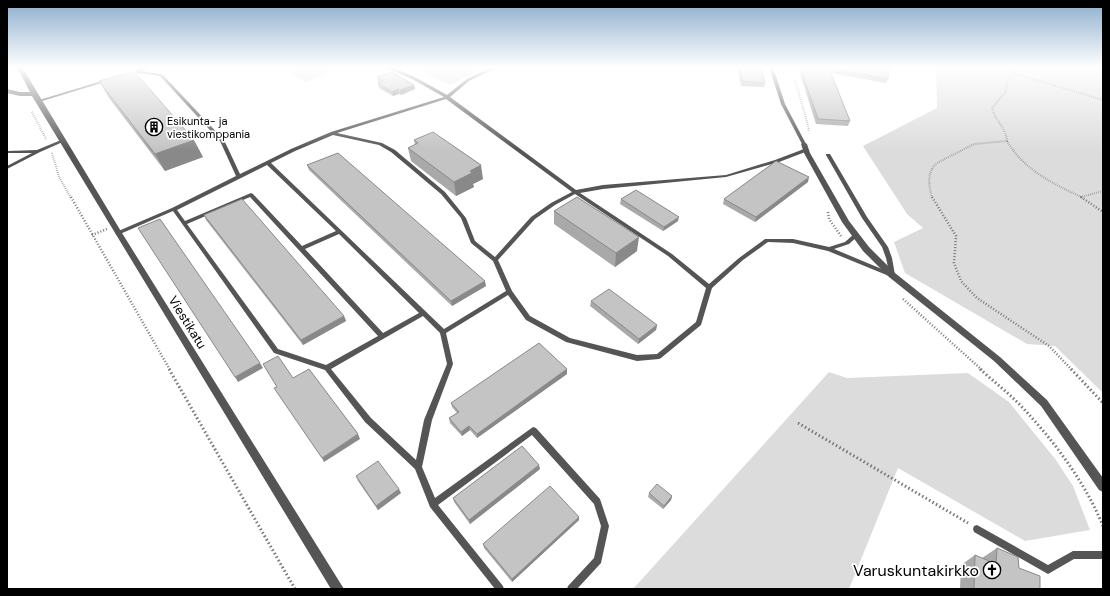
<svg xmlns="http://www.w3.org/2000/svg" width="1110" height="596" font-family="'DM Sans',sans-serif">
	<rect width="100%" height="100%" fill="#fff"/>
	<!-- green -->
	<g fill="#dcdcdc">
		<path d="M 283,67 L 345,67 L 305,82 Z"/>
		<path d="M 412,67 L 485,67 L 450,85 Z"/>
		<path d="M 936,67 L 1103,67 L 1103,393 L 1055,346 L 1027,344 L 905,273 L 894,242 L 923,228 L 907,214 L 863,146 L 937,108 Z"/>
		<path d="M 829,372 L 847,378 L 968,373 L 1009,402 L 1056,460 L 1073,486 L 1090,530 L 1025,541 L 898,468 L 849,589 L 633,589 Z"/>
	</g>
	<g fill="none" stroke-linecap="round" stroke-linejoin="round">
		<!-- path-far2 -->
		<g stroke="#777" stroke-width="2" stroke-dasharray="0.5 1.5" stroke-linecap="butt">
			<path d="M 1013,73 L 1103,100"/>
			<path d="M 795,80 L 809,129 L 808,131"/>
			<path d="M 32,112 L 46,139"/>
			<path d="M 1007,141 C 1024,170 1052,183 1081,197"/>
			<path d="M 52,153 L 59,177 L 71,198"/>
			<path d="M 932,198 C 929,186 926,172 937,163 L 974,144 L 1007,141 C 1006,128 995,120 992,108 L 1005,93 L 1008,80 L 1013,73 L 1009,67"/>
			<path d="M 1083,198 L 1081,197 L 1103,191"/>
		</g>
		<!-- path-far1 -->
		<g stroke="#777" stroke-width="2.5" stroke-dasharray="1 2" stroke-linecap="butt">
			<path d="M 71,197 L 170,370"/>
			<path d="M 932,197 L 956,236 L 954,263 L 961,281 L 977,298 L 1049,346 L 1072,370"/>
			<path d="M 1081,197 L 1103,212"/>
			<path d="M 828,212 L 829,219 L 841,236"/>
			<path d="M 92,235 L 107,229"/>
			<path d="M 903,299 L 982,370"/>
		</g>
		<!-- path -->
		<g stroke="#777" stroke-width="3" stroke-dasharray="1.5 2.5" stroke-linecap="butt">
			<path d="M 169,369 L 295,589"/>
			<path d="M 980,369 C 994,382 1009,393 1022,407 C 1054,441 1085,482 1103,526"/>
			<path d="M 1071,369 L 1103,403"/>
			<path d="M 798,423 L 968,523"/>
		</g>
		<!-- service -->
		<g fill="#555" fill-rule="evenodd">
			<path d="M 147,67 L 152,67 L 141,71 L 162,74 L 224,140 L 240,174 L 291,149 L 331,132 L 444,97 L 412,79 L 386,68 L 385,67 C 400,67 433,87 447,95 L 467,79 L 492,67 L 497,67 L 496,68 L 469,81 L 450,97 L 576,190 L 603,185 L 726,175 L 775,160 L 804,149 L 808,149 L 808,151 L 779,162 L 726,177 L 603,189 L 580,193 L 672,254 L 709,284 L 739,258 L 765,239 L 793,239 L 829,247 L 845,242 L 854,234 L 858,234 L 859,235 L 858,236 L 849,244 L 834,249 L 889,272 L 886,258 L 882,247 L 862,218 L 826,155 L 826,154 L 830,154 L 867,217 L 888,247 L 892,258 L 895,275 L 892,277 L 889,276 L 828,251 L 793,243 L 768,242 L 743,260 L 712,288 L 701,325 L 661,358 L 659,359 L 637,361 L 566,342 L 526,320 L 508,295 L 446,333 L 453,364 L 432,420 L 422,467 L 435,498 L 533,427 L 536,428 L 600,499 L 609,526 L 601,563 L 577,589 L 567,589 L 568,586 L 594,558 L 601,526 L 594,504 L 532,435 L 438,505 L 503,586 L 504,589 L 495,589 L 430,507 L 415,469 L 365,422 L 325,370 L 274,353 L 173,211 L 120,234 L 116,234 L 115,233 L 116,232 L 172,208 L 236,176 L 220,141 L 160,76 L 137,73 L 135,72 L 137,70 ZM 446,99 L 572,192 L 551,203 L 531,217 L 495,257 L 475,241 L 466,218 L 445,192 L 395,150 L 382,143 L 337,133 ZM 333,135 L 379,145 L 391,152 L 441,194 L 461,218 L 471,243 L 493,261 L 506,291 L 444,329 L 271,163 L 295,151 ZM 267,165 L 336,231 L 302,246 L 253,194 L 251,193 L 185,221 L 177,210 ZM 575,194 L 668,256 L 706,288 L 696,322 L 657,354 L 637,355 L 570,338 L 530,316 L 512,291 L 498,260 L 535,219 L 555,205 ZM 250,197 L 378,336 L 326,365 L 278,349 L 187,224 ZM 339,234 L 419,313 L 383,333 L 305,249 ZM 423,316 L 440,333 L 447,364 L 424,420 L 416,460 L 371,418 L 331,369 Z"/>
			<path d="M 769,67 L 773,67 L 785,104 L 806,144 L 806,145 L 804,145 L 802,144 L 781,104 Z"/>
			<path d="M 105,80 L 108,81 L 39,102 L 36,101 Z"/>
			<path d="M 61,140 L 63,140 L 65,141 L 40,152 L 7,169 L 7,166 L 32,153 L 7,153 L 7,151 L 37,150 Z"/>
			<path d="M 977,525 L 1048,565 L 1073,551 L 1103,551 L 1103,559 L 1074,559 L 1048,574 L 974,532 L 973,529 L 974,526 Z"/>
		</g>
		<!-- minor -->
		<g fill="#555" fill-rule="evenodd">
			<path d="M 17,67 L 22,67 L 122,233 L 344,589 L 331,589 L 32,96 L 20,96 L 7,93 L 7,89 L 20,92 L 30,92 Z"/>
			<path d="M 804,142 L 807,144 L 810,153 L 849,221 L 869,247 L 895,273 L 1000,357 L 1047,400 L 1103,478 L 1103,492 L 1099,490 L 1041,406 L 994,361 L 889,277 L 863,251 L 842,222 L 804,153 L 801,144 Z"/>
		</g>
	</g>
	<!-- wall -->
	<g fill="#a9a9a9">
		<path d="M 737,67 L 761,67 L 765,83 L 764,87 L 741,86 Z"/>
		<path d="M 798,67 L 889,67 L 888,79 L 886,83 L 831,73 L 850,121 L 848,126 L 816,124 Z"/>
		<path d="M 377,77 L 414,85 L 415,89 L 401,95 L 399,94 L 393,96 L 379,88 L 378,83 L 380,82 L 378,82 Z"/>
		<path d="M 99,81 L 203,157 L 165,171 L 109,98 Z"/>
		<path d="M 414,140 L 483,179 L 473,184 L 474,187 L 456,196 L 411,161 L 408,148 L 415,145 Z"/>
		<path d="M 307,165 L 486,286 L 452,306 L 309,170 Z"/>
		<path d="M 808,182 L 755,222 L 723,204 L 724,199 Z"/>
		<path d="M 621,199 L 678,221 L 663,231 L 620,204 Z"/>
		<path d="M 554,211 L 637,251 L 615,267 L 554,224 Z"/>
		<path d="M 204,215 L 344,316 L 346,321 L 303,345 L 206,220 Z"/>
		<path d="M 591,301 L 657,325 L 656,330 L 638,344 L 590,306 Z"/>
		<path d="M 567,369 L 567,374 L 477,438 L 470,430 L 462,436 L 450,423 L 449,418 L 457,413 L 452,407 L 451,403 Z"/>
		<path d="M 540,469 L 470,524 L 454,502 L 453,498 Z"/>
		<path d="M 356,476 L 401,493 L 378,510 L 358,481 Z"/>
		<path d="M 649,493 L 672,496 L 671,500 L 663,509 L 648,497 Z"/>
		<path d="M 579,520 L 512,582 L 484,548 L 483,544 Z"/>
		<path d="M 997,548 L 1019,568 L 1040,589 L 960,589 L 961,565 L 975,555 L 982,558 Z"/>
	</g>
	<!-- shaded-wall -->
	<g fill="#898989">
		<path d="M 414,85 L 415,89 L 401,95 L 400,90 Z"/>
		<path d="M 398,89 L 399,94 L 393,96 L 392,92 Z"/>
		<path d="M 194,140 L 203,157 L 165,171 L 155,154 Z"/>
		<path d="M 481,165 L 483,179 L 473,184 L 474,187 L 456,196 L 454,182 L 470,171 Z"/>
		<path d="M 809,177 L 808,182 L 755,222 L 756,217 Z"/>
		<path d="M 679,217 L 678,221 L 663,231 L 664,227 Z"/>
		<path d="M 639,237 L 637,251 L 615,267 L 616,253 Z"/>
		<path d="M 485,281 L 486,286 L 452,306 L 451,301 Z"/>
		<path d="M 344,316 L 346,321 L 303,345 L 301,340 Z"/>
		<path d="M 657,325 L 656,330 L 638,344 L 639,339 Z"/>
		<path d="M 260,363 L 263,368 L 238,382 L 235,377 Z"/>
		<path d="M 567,369 L 567,374 L 477,438 L 477,434 Z"/>
		<path d="M 469,426 L 470,430 L 462,436 L 461,432 Z"/>
		<path d="M 358,434 L 360,439 L 324,462 L 322,458 Z"/>
		<path d="M 539,465 L 540,469 L 470,524 L 469,520 Z"/>
		<path d="M 399,489 L 401,493 L 378,510 L 376,506 Z"/>
		<path d="M 672,496 L 671,500 L 663,509 L 664,506 Z"/>
		<path d="M 579,517 L 579,520 L 512,582 L 512,579 Z"/>
	</g>
	<!-- building -->
	<g fill="#c4c4c4" stroke="#898989">
		<path d="M 739,67 L 761,67 L 765,83 L 742,81 Z"/>
		<path d="M 800,67 L 889,67 L 888,79 L 829,68 L 850,121 L 818,119 Z"/>
		<path d="M 134,71 L 194,140 L 155,154 L 99,81 Z"/>
		<path d="M 392,72 L 414,85 L 400,90 L 398,89 L 392,92 L 378,83 L 383,81 L 377,77 Z"/>
		<path d="M 433,132 L 481,165 L 470,171 L 472,173 L 454,182 L 408,148 L 418,143 L 414,140 Z"/>
		<path d="M 338,153 L 485,281 L 451,301 L 307,165 Z"/>
		<path d="M 776,161 L 809,177 L 756,217 L 724,199 Z"/>
		<path d="M 636,190 L 679,217 L 664,227 L 621,199 Z"/>
		<path d="M 577,197 L 639,237 L 616,253 L 554,211 Z"/>
		<path d="M 242,199 L 344,316 L 301,340 L 204,215 Z"/>
		<path d="M 160,219 L 260,363 L 235,377 L 138,228 Z"/>
		<path d="M 609,289 L 657,325 L 639,339 L 591,301 Z"/>
		<path d="M 539,343 L 567,369 L 477,434 L 469,426 L 461,432 L 449,418 L 459,412 L 451,403 Z"/>
		<path d="M 278,356 L 293,378 L 309,369 L 358,434 L 322,458 L 274,388 L 277,387 L 263,364 Z"/>
		<path d="M 522,446 L 539,465 L 469,520 L 453,498 Z"/>
		<path d="M 378,461 L 399,489 L 376,506 L 356,476 Z"/>
		<path d="M 657,484 L 672,496 L 664,506 L 649,493 Z"/>
		<path d="M 550,486 L 579,517 L 512,579 L 483,544 Z"/>
		<path d="M 997,548 L 1018,557 L 1019,568 L 1040,576 L 1040,589 L 974,589 L 975,555 L 996,564 Z"/>
	</g>
	<!-- sky -->
	<linearGradient id="sky" x2="0" y2="1"><stop stop-color="#8cadcc"/><stop offset="0.45" stop-color="#fff"/><stop offset="1" stop-color="#fff" stop-opacity="0"/></linearGradient>
	<rect width="1110" height="150" fill="url(#sky)"/>
	<!-- icons -->
	<defs>
		<symbol id="building-ring" viewBox="-11 -11 22 22"><circle r="9.5" fill="#fff" stroke="#000" stroke-width="1.5"/><path d="M-4-6H4V6H1V3H-1V6H-4ZM-2.5-4.3h1.7v1.8h-1.7ZM.8-4.3h1.7v1.8H.8ZM-2.5-1h1.7V.8h-1.7ZM.8-1h1.7V.8H.8Z" fill="#000"/></symbol>
		<symbol id="church-ring" viewBox="-11 -11 22 22"><circle r="9.5" fill="#fff" stroke="#000" stroke-width="1.5"/><path d="M-1.2-6h2.4v3.5h3.3v2.4h-3.3V6h-2.4V-.1h-3.3v-2.4h3.3Z" fill="#000"/></symbol>
	</defs>
	<g fill-rule="evenodd">
		<use href="#building-ring" x="144" y="117" width="20" height="20"/>
		<use href="#church-ring" x="982" y="560" width="20" height="20"/>
	</g>
	<g text-anchor="middle" stroke-width="3.5" stroke-linejoin="round" paint-order="stroke">
		<!-- far-poi labels -->
		<g font-size="11" fill="#000" stroke="#fff" text-anchor="start">
			<text x="167" y="125">Esikunta- ja<tspan x="167" dy="13">viestikomppania</tspan></text>
		</g>
		<!-- street labels -->
		<g font-size="13" fill="#000" stroke="#fff">
			<text transform="translate(188 322) rotate(58)" y="5">Viestikatu</text>
		</g>
		<!-- near-poi labels -->
		<g font-size="16" fill="#000" stroke="#fff" text-anchor="end">
			<text x="979" y="576">Varuskuntakirkko</text>
		</g>
	</g>
	<!-- border -->
	<rect width="1110" height="596" fill="none" stroke="#000000" stroke-width="16"/>
</svg>
